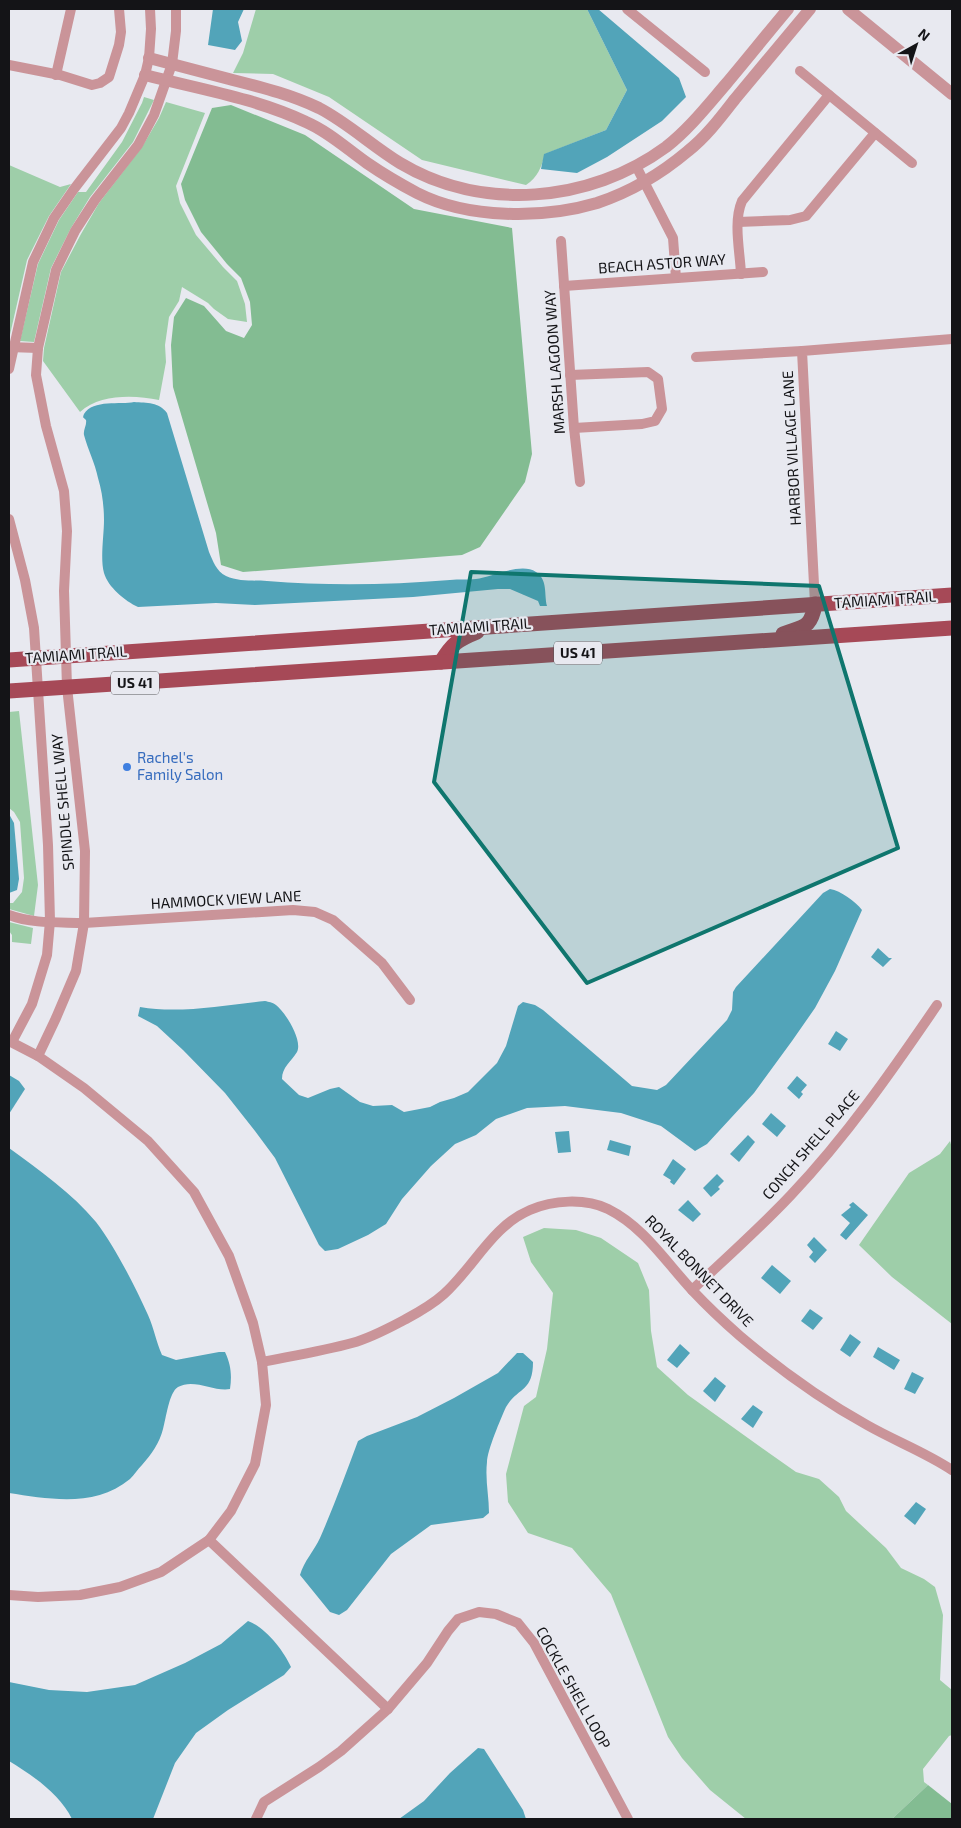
<svg xmlns="http://www.w3.org/2000/svg" width="961" height="1828" font-family="'Exo 2',sans-serif">
	<rect width="100%" height="100%" fill="#e8e9f0"/>
	<!-- green -->
	<g fill="#9ecea9">
		<path d="M 256,9 L 587,9 L 627,90 L 606,130 L 545,154 C 541,168 538,177 526,185 L 422,160 L 329,97 L 273,74 L 233,73 L 243,53 Z"/>
		<path d="M 144,97 L 154,100 L 133,142 L 90,197 L 71,228 L 51,268 L 34,342 L 20,341 L 38,264 L 59,220 L 78,192 L 86,192 L 122,142 L 142,103 Z"/>
		<path d="M 166,102 L 205,113 L 176,186 L 180,203 L 196,235 L 223,267 L 237,281 L 245,304 L 247,322 L 228,319 L 214,309 L 208,303 L 182,287 L 179,301 L 169,317 L 165,345 L 166,362 L 159,400 C 134,395 100,394 80,412 L 43,361 L 44,348 L 61,272 L 81,234 L 99,203 L 142,147 L 159,118 Z"/>
		<path d="M 9,165 L 60,187 L 71,184 L 49,216 L 27,260 L 9,339 Z"/>
		<path d="M 19,711 L 38,885 L 34,916 L 9,909 L 9,903 L 13,903 L 22,892 L 24,878 L 20,822 L 14,812 L 9,808 L 9,712 Z"/>
		<path d="M 9,922 L 33,928 L 31,944 L 12,942 L 12,935 L 9,931 Z"/>
		<path d="M 950,1141 L 952,1148 L 952,1324 L 892,1277 L 859,1245 L 909,1173 L 940,1154 Z"/>
		<path d="M 544,1228 L 576,1230 L 601,1238 L 638,1263 L 649,1290 L 651,1331 L 657,1367 L 688,1395 L 769,1453 L 796,1472 L 819,1479 L 839,1497 L 846,1511 L 886,1548 L 901,1568 L 924,1579 L 935,1587 L 943,1615 L 940,1680 L 952,1690 L 952,1735 L 949,1736 L 923,1769 L 924,1782 L 928,1785 L 892,1819 L 746,1819 L 710,1790 L 682,1758 L 668,1737 L 611,1594 L 572,1548 L 528,1533 L 508,1502 L 506,1474 L 524,1406 L 536,1397 L 547,1349 L 553,1293 L 531,1262 L 523,1237 Z"/>
	</g>
	<!-- forest -->
	<g fill="#83bc92">
		<path d="M 231,105 L 305,135 L 414,209 L 512,228 L 532,454 L 525,482 L 480,547 L 462,555 L 243,572 L 221,565 L 216,533 L 173,387 L 171,345 L 174,317 L 186,298 L 204,306 L 226,331 L 244,338 L 252,325 L 250,302 L 241,278 L 227,264 L 201,232 L 185,200 L 181,184 L 212,108 Z"/>
		<path d="M 928,1785 L 952,1804 L 952,1819 L 892,1819 Z"/>
	</g>
	<!-- water -->
	<g fill="#52a4b9">
		<path d="M 213,9 L 244,9 L 238,22 L 242,41 L 235,50 L 208,45 Z"/>
		<path d="M 587,9 L 598,9 L 679,78 L 686,97 L 662,121 L 607,157 L 577,173 L 541,169 L 544,154 L 606,130 L 627,90 Z"/>
		<path d="M 134,402 C 147,403 159,402 167,413 L 209,552 C 213,561 216,571 226,576 C 239,582 254,580 267,581 C 328,586 389,585 450,580 C 459,579 468,580 476,579 C 492,577 521,562 536,572 C 548,580 544,594 547,606 L 540,606 L 538,601 L 510,589 L 498,589 L 413,597 L 255,605 L 216,603 L 138,607 C 125,601 108,587 104,573 C 100,559 104,535 104,520 C 104,506 102,491 98,478 C 95,463 88,450 84,435 C 83,430 87,425 86,420 C 84,417 82,419 84,414 C 93,399 121,405 134,402 Z"/>
		<path d="M 9,814 L 14,823 L 19,879 L 17,890 L 9,893 Z"/>
		<path d="M 830,889 C 841,891 855,901 862,910 L 835,971 L 815,1008 L 792,1041 L 754,1093 L 707,1144 L 695,1151 L 661,1126 L 621,1113 L 565,1106 L 527,1108 L 496,1119 L 476,1135 L 455,1144 L 431,1166 L 402,1199 L 386,1224 L 368,1235 L 338,1249 L 325,1251 L 319,1245 L 275,1158 L 255,1131 L 225,1093 L 183,1050 L 157,1026 L 138,1016 L 140,1007 C 180,1014 224,1005 265,1001 C 269,1002 272,1002 276,1005 C 285,1012 303,1040 297,1052 C 291,1062 282,1067 282,1079 L 299,1095 L 308,1098 L 330,1089 L 339,1087 L 360,1102 L 373,1106 L 392,1105 L 404,1112 L 430,1107 L 440,1102 L 454,1098 L 468,1092 L 497,1063 L 506,1046 L 518,1006 L 523,1002 L 535,1005 L 543,1010 L 632,1086 L 657,1090 L 666,1085 L 727,1020 L 732,1010 L 733,992 L 736,987 L 823,893 Z"/>
		<path d="M 878,948 L 889,958 L 892,958 L 883,967 L 871,957 Z"/>
		<path d="M 836,1031 L 848,1039 L 840,1051 L 828,1044 Z"/>
		<path d="M 9,1075 L 19,1081 L 25,1089 L 9,1114 Z"/>
		<path d="M 797,1076 L 807,1085 L 801,1092 L 803,1094 L 799,1099 L 787,1088 Z"/>
		<path d="M 771,1113 L 786,1126 L 777,1137 L 762,1124 Z"/>
		<path d="M 569,1131 L 571,1152 L 558,1153 L 555,1132 Z"/>
		<path d="M 748,1135 L 755,1142 L 739,1162 L 730,1154 Z"/>
		<path d="M 610,1140 L 631,1146 L 629,1156 L 607,1150 Z"/>
		<path d="M 9,1148 C 39,1170 72,1193 96,1222 C 115,1247 135,1286 148,1315 C 154,1328 156,1342 162,1355 L 176,1360 L 219,1352 L 225,1352 C 231,1365 232,1375 230,1389 C 214,1392 194,1378 178,1387 C 169,1392 166,1419 163,1429 C 160,1442 151,1455 142,1465 C 138,1469 134,1475 130,1479 C 95,1508 49,1499 9,1493 Z"/>
		<path d="M 673,1159 L 686,1169 L 674,1185 L 670,1182 L 671,1180 L 663,1175 Z"/>
		<path d="M 717,1174 L 724,1181 L 718,1187 L 720,1189 L 711,1197 L 703,1188 Z"/>
		<path d="M 688,1200 L 701,1214 L 693,1222 L 678,1210 Z"/>
		<path d="M 853,1202 L 868,1215 L 846,1240 L 840,1235 L 850,1223 L 841,1215 L 851,1207 L 849,1205 Z"/>
		<path d="M 814,1237 L 827,1250 L 815,1263 L 809,1257 L 813,1252 L 807,1245 Z"/>
		<path d="M 772,1265 L 791,1281 L 780,1294 L 761,1278 Z"/>
		<path d="M 810,1309 L 823,1318 L 813,1330 L 801,1321 Z"/>
		<path d="M 850,1334 L 861,1342 L 850,1357 L 840,1350 Z"/>
		<path d="M 680,1344 L 690,1353 L 677,1368 L 667,1360 Z"/>
		<path d="M 878,1347 L 900,1360 L 894,1370 L 873,1357 Z"/>
		<path d="M 517,1353 L 523,1353 L 533,1362 C 533,1392 518,1387 506,1407 C 501,1418 487,1451 487,1462 C 485,1480 489,1496 489,1513 L 483,1518 L 431,1525 L 391,1554 L 347,1610 L 339,1615 L 330,1612 L 300,1575 C 304,1561 314,1551 320,1538 C 334,1506 346,1473 358,1441 L 367,1436 L 417,1417 L 454,1398 L 498,1373 Z"/>
		<path d="M 912,1372 L 924,1378 L 915,1394 L 904,1389 Z"/>
		<path d="M 715,1377 L 726,1386 L 715,1402 L 703,1391 Z"/>
		<path d="M 753,1405 L 763,1412 L 753,1428 L 741,1419 Z"/>
		<path d="M 916,1502 L 926,1509 L 915,1525 L 904,1516 Z"/>
		<path d="M 248,1621 C 265,1627 284,1651 291,1667 L 284,1675 L 228,1710 L 196,1733 L 175,1763 L 153,1819 L 72,1819 C 60,1794 32,1775 9,1761 L 9,1682 L 49,1690 L 87,1692 L 135,1685 L 185,1663 L 221,1644 Z"/>
		<path d="M 478,1748 L 484,1749 L 523,1810 L 526,1819 L 399,1819 L 424,1801 L 450,1773 Z"/>
	</g>
	<g fill="none" stroke-linecap="round" stroke-linejoin="round">
		<!-- minor -->
		<g stroke="#ca9499" stroke-width="10">
			<path d="M 627,9 L 705,72"/>
			<path d="M 9,65 L 60,75 L 92,85 L 100,83 L 109,77 L 119,45 L 121,32 L 119,9"/>
			<path d="M 800,71 L 912,163"/>
			<path d="M 56,75 L 71,9"/>
			<path d="M 636,166 L 673,238 L 676,278"/>
			<path d="M 738,222 L 790,220 L 806,216 L 875,133"/>
			<path d="M 561,241 L 574,428 L 580,482"/>
			<path d="M 741,274 C 740,251 733,222 742,201 L 829,95"/>
			<path d="M 564,286 L 763,272"/>
			<path d="M 9,347 L 38,348"/>
			<path d="M 696,357 L 802,351"/>
			<path d="M 9,369 L 33,262 L 54,218 L 74,189 L 121,128 L 129,113 L 145,75 L 149,58 L 151,29 L 150,9"/>
			<path d="M 570,375 L 648,372 L 658,379 L 662,409 L 655,421 L 642,424 L 574,428"/>
			<path d="M 9,519 L 25,580 L 34,628 L 48,845 L 50,921 L 47,955 L 32,1004 L 12,1042"/>
			<path d="M 815,604 L 802,351 L 952,339"/>
			<path d="M 9,915 C 33,924 58,922 84,923 L 293,910 L 315,912 L 333,920 L 382,963 L 410,1000"/>
			<path d="M 9,1041 L 38,1056 L 84,1088 L 148,1141 L 194,1192 L 229,1256 L 253,1323 L 262,1362 L 266,1405 L 255,1464 L 231,1511 L 209,1540 L 161,1572 L 120,1587 L 80,1595 L 38,1597 L 9,1595"/>
			<path d="M 38,1056 L 56,1018 L 76,971 L 84,923 L 85,851 L 67,687 L 64,591 L 67,531 L 64,491 L 46,426 L 36,375 L 38,348 L 56,270 L 75,231 L 95,200 L 138,145 L 154,115 L 172,64 L 176,31 L 176,9"/>
			<path d="M 692,1290 C 725,1259 760,1228 791,1195 C 846,1137 892,1071 937,1005"/>
			<path d="M 262,1362 C 292,1356 323,1351 352,1343 C 371,1338 389,1328 406,1319 C 419,1312 433,1304 444,1294 C 474,1267 492,1226 530,1210 C 553,1200 585,1198 608,1209 C 644,1227 665,1261 692,1290 C 707,1306 724,1322 740,1336 C 779,1369 822,1400 867,1425 C 895,1441 925,1452 952,1470"/>
			<path d="M 209,1540 L 388,1709"/>
			<path d="M 256,1819 L 264,1802 L 319,1767 L 341,1751 L 388,1709 L 427,1663 L 448,1631 L 458,1619 L 479,1612 L 496,1614 L 518,1623 L 534,1643 L 628,1819"/>
		</g>
		<!-- tertiary -->
		<g stroke="#ca9499" stroke-width="12">
			<path d="M 848,9 L 952,94"/>
			<path d="M 149,58 C 176,65 203,72 229,79 C 260,87 290,94 319,108 C 348,123 372,146 400,163 C 482,212 590,203 666,147 C 689,129 707,106 726,84 C 747,59 767,34 788,9"/>
			<path d="M 145,75 C 199,89 255,98 306,122 C 329,132 347,149 367,163 C 383,174 400,184 417,193 C 468,219 543,219 597,203 C 630,192 662,173 688,151 C 706,137 721,117 735,99 C 760,69 785,39 810,9"/>
		</g>
		<!-- primary -->
		<g stroke="#a64957" stroke-width="15">
			<path d="M 783,634 C 803,626 811,629 815,604"/>
			<path d="M 9,660 L 952,595"/>
			<path d="M 441,662 C 452,644 457,640 477,632"/>
			<path d="M 9,691 L 952,628"/>
		</g>
	</g>
	<!-- marked area -->
	<path fill="#0f766e" fill-opacity="0.2" stroke="#0f766e" stroke-width="4" stroke-linejoin="round" d="M 471,572 L 819,586 L 898,848 L 587,983 L 434,782 Z"/>
	<!-- markers -->
	<circle fill="#3f7fe0" stroke="#e8e9f0" stroke-width="2" cx="127" cy="767" r="5"/>
	<g text-anchor="middle" stroke-width="4.5" stroke-linejoin="round" paint-order="stroke">
		<!-- shield labels -->
		<g fill="#e8e9f0" stroke="#545458" stroke-width="1">
			<rect x="554" y="641.5" width="48" height="23" rx="4"/>
			<rect x="111" y="671.5" width="48" height="23" rx="4"/>
		</g>
		<g font-size="14" font-weight="bold" fill="#141417">
			<text x="578" y="658">US 41</text>
			<text x="135" y="688">US 41</text>
		</g>
		<!-- street labels -->
		<g font-size="15" fill="#141417" stroke="#e8e9f0">
			<text transform="translate(662 264) rotate(-4)" y="5">BEACH ASTOR WAY</text>
			<text transform="translate(555 362) rotate(-94)" y="5">MARSH LAGOON WAY</text>
			<text transform="translate(792 448) rotate(-93)" y="5">HARBOR VILLAGE LANE</text>
			<text transform="translate(885 600) rotate(-4)" y="5">TAMIAMI TRAIL</text>
			<text transform="translate(480 627) rotate(-4)" y="5">TAMIAMI TRAIL</text>
			<text transform="translate(76 655) rotate(-4)" y="5">TAMIAMI TRAIL</text>
			<text transform="translate(63 802) rotate(-95)" y="5">SPINDLE SHELL WAY</text>
			<text transform="translate(226 900) rotate(-3)" y="5">HAMMOCK VIEW LANE</text>
			<text transform="translate(811 1145) rotate(-49)" y="5">CONCH SHELL PLACE</text>
			<text transform="translate(699 1271) rotate(46)" y="5">ROYAL BONNET DRIVE</text>
			<text transform="translate(573 1688) rotate(61)" y="5">COCKLE SHELL LOOP</text>
		</g>
		<!-- shop labels -->
		<g font-size="15" fill="#366cbe" stroke="#e8e9f0" text-anchor="start">
			<text x="137" y="763">Rachel's<tspan x="137" dy="17">Family Salon</tspan></text>
		</g>
	</g>
	<!-- border -->
	<rect width="961" height="1828" fill="none" stroke="#141417" stroke-width="20"/>
	<!-- north arrow -->
	<g transform="translate(916 45) rotate(39)" stroke="#e8e9f0" stroke-width="4" paint-order="stroke">
	<path d="M0-4L9 19L0 12L-9 19Z" fill="#141417"/>
	<text y="-8" font-size="14" font-weight="bold" text-anchor="middle" fill="#141417">N</text>
	</g>
</svg>
